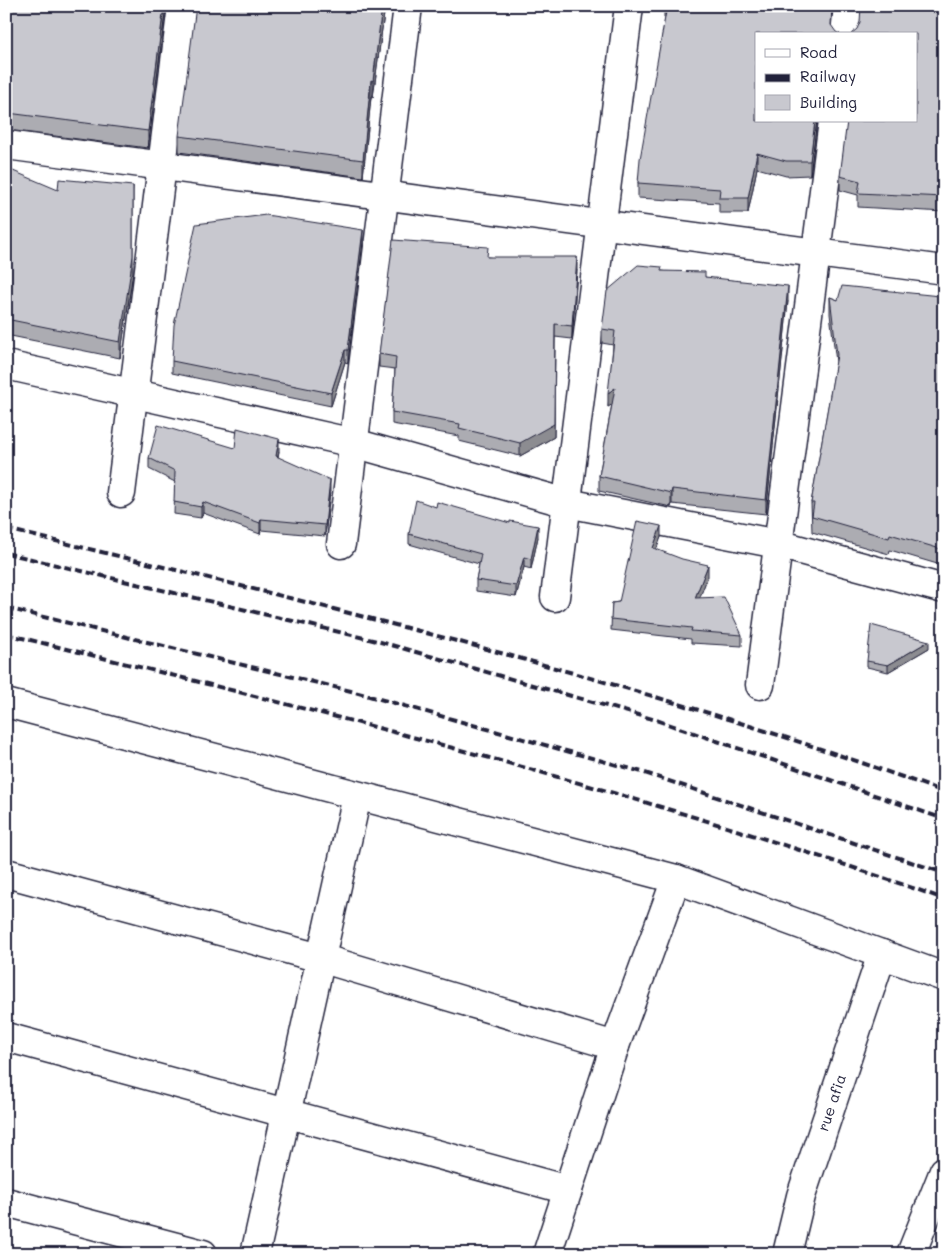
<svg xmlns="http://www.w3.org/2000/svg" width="950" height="1260" font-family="Mali,sans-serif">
	<rect width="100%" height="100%" fill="#fff"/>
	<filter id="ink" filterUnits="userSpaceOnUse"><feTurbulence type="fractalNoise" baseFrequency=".02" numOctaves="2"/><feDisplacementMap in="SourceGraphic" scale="10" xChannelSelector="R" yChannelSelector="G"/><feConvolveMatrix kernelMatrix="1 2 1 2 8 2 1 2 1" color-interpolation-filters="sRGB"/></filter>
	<g filter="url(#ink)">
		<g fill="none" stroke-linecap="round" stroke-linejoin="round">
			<defs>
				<g id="street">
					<path d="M 845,34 L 848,6"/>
					<path d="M 6,145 L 944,270"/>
					<path d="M 6,365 L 354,443 L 567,503 L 778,544 L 944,589"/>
					<path d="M 121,493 L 182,6"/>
					<path d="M 341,544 L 408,6"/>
					<path d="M 555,597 L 629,6"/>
					<path d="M 760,685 L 833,121"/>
					<path d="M 6,703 L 676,879 L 944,977"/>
					<path d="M 6,873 L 320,958 L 615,1046"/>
					<path d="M 6,1037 L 568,1190"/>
					<path d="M 6,1202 L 203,1254"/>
					<path d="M 255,1254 L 357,796"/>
					<path d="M 547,1254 L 615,1046 L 676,879"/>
					<path id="s1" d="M 787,1254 L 801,1196 L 882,954"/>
					<path d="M 911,1254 L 944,1171"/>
				</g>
			</defs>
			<!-- street casing -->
			<use href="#street" stroke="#22223b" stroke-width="31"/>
			<!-- street -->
			<use href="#street" stroke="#fff" stroke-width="28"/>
			<!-- rail -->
			<g stroke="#22223b" stroke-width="4" stroke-dasharray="8 4" stroke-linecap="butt">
				<path d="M 6,529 C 322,605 638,680 944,792"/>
				<path d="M 6,553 L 377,641 L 656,720 L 944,819"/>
				<path d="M 6,608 L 351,691 L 642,772 L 944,873"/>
				<path d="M 6,634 C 322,712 637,790 944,899"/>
			</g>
		</g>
		<!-- wall -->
		<g fill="#acacb2" stroke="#22223b">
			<path d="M 6,6 L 166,6 L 148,148 L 8,130 L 6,130 Z"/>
			<path d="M 385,6 L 373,97 L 371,97 L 363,177 L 179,152 L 179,136 Z"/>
			<path d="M 664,6 L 832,6 L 831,26 L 756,121 L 817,121 L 810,175 L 786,176 L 757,168 L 748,213 L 719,213 L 719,203 L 638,198 L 638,183 L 665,18 L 664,17 Z"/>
			<path d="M 944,6 L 944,212 L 858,207 L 858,195 L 840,190 L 840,176 Z"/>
			<path d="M 6,168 L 133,272 L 120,358 L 6,335 Z"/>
			<path d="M 363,243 L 348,363 L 345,362 L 331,406 L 172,373 L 172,361 Z"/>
			<path d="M 488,257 L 577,270 L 572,339 L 555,337 L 554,437 L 520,456 L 459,441 L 459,436 L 392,424 L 392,412 L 395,369 L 379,367 L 379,354 Z"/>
			<path d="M 662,271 L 705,277 L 788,301 L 766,514 L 672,504 L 671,507 L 599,491 L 599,476 L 612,404 L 608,407 L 613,345 L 602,343 L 602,329 Z"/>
			<path d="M 944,293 L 944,566 L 890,550 L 889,554 L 812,532 L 811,503 L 836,362 L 830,314 L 830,297 L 838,300 L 940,296 Z"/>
			<path d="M 235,448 L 279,451 L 278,457 L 330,492 L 325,536 L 261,530 L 260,534 L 203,513 L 201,518 L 174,514 L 175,482 L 149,469 L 149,458 Z"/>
			<path d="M 409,534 L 538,537 L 531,569 L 524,567 L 516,597 L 476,591 L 476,580 L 479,564 L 409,544 Z"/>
			<path d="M 661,537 L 656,549 L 708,576 L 699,598 L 742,635 L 742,646 L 691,643 L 691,639 L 611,630 L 612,603 L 619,602 Z"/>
			<path d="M 929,648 L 888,672 L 867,667 L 867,661 Z"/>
		</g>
		<!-- shaded-wall -->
		<g fill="#8c8c91" stroke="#22223b">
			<path d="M 164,6 L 166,6 L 148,148 L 148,131 Z"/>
			<path d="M 382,6 L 385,6 L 373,97 L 373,81 Z"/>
			<path d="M 371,80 L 371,97 L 363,177 L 363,160 Z"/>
			<rect x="6" y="113" width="2" height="17"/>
			<path d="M 815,121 L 817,121 L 810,175 L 810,161 Z"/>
			<path d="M 757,153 L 757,168 L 748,213 L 748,198 Z"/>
			<path d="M 133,186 L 133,272 L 120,358 L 120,342 Z"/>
			<path d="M 363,230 L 363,243 L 348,363 L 348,350 Z"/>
			<path d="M 577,257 L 577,270 L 572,339 L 572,326 Z"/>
			<path d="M 788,286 L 788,301 L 766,514 L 766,500 Z"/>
			<path d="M 555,324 L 554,437 L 520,456 L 520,443 Z"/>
			<path d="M 345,350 L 345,362 L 331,406 L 331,393 Z"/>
			<path d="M 615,388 L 615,403 L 608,407 L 608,393 Z"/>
			<path d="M 279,439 L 279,451 L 276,467 L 276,456 Z"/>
			<path d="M 330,480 L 330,492 L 325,536 L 325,525 Z"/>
			<path d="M 672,489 L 672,504 L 671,507 L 671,493 Z"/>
			<path d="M 203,502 L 203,513 L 201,518 L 201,507 Z"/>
			<path d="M 261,519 L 261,530 L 260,534 L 260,523 Z"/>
			<path d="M 538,526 L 538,537 L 531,569 L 531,559 Z"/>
			<path d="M 661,526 L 661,537 L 653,559 L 653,548 Z"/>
			<path d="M 524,557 L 524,567 L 516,597 L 516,586 Z"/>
			<path d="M 708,565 L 708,576 L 695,610 L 695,598 Z"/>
			<path d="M 929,641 L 929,648 L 888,672 L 888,665 Z"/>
		</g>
		<!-- building -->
		<g fill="#c8c8cf" stroke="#22223b">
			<path d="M 6,6 L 164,6 L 148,131 L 8,113 L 6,113 Z"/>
			<path d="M 196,6 L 382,6 L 373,81 L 371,80 L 363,160 L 179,136 Z"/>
			<path d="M 667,6 L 832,6 L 831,25 L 836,32 L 840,34 L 756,34 L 756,121 L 815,121 L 810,161 L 786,161 L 757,153 L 748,198 L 719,198 L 720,189 L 638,183 L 640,159 Z"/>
			<path d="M 861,6 L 944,6 L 944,197 L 858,193 L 860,181 L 840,176 L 847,121 L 916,121 L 916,34 L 851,34 L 857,29 L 860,22 Z"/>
			<path d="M 6,168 L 58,190 L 59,179 L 133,186 L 133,256 L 120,342 L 6,319 Z"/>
			<path d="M 266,215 L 363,230 L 348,350 L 345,350 L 331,393 L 172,361 L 174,325 L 196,224 Z"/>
			<path d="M 393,240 L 488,247 L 487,257 L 577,257 L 572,326 L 555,324 L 554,424 L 520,443 L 459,428 L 460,424 L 392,412 L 396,357 L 379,354 Z"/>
			<path d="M 638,265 L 662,267 L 661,271 L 705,272 L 705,277 L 788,286 L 766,500 L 672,489 L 671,493 L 599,476 L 615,388 L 608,393 L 615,331 L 602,329 L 607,291 Z"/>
			<path d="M 842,286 L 940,296 L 941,293 L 944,293 L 944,550 L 890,534 L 889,538 L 812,516 L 814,503 L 811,503 L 837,355 L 830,297 L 838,300 Z"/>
			<path d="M 158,425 L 235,448 L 237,428 L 279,439 L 276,456 L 330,480 L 325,525 L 261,519 L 260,523 L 203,502 L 201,507 L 174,502 L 175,471 L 149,458 Z"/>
			<path d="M 416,500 L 436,507 L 437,502 L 510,523 L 510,521 L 538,526 L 531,559 L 524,557 L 516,586 L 476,580 L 481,554 L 409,534 Z"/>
			<path d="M 637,521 L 661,526 L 653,548 L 682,559 L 708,565 L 695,598 L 724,597 L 742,635 L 691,631 L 692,628 L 611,619 L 612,603 L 619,602 Z"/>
			<path d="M 871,625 L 929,641 L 888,665 L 867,661 Z"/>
		</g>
	</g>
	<g text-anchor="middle" stroke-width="4" stroke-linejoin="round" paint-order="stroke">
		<!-- street labels -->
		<g font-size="15" fill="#22223b" stroke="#fff">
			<text dy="5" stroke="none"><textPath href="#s1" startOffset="158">rue afia</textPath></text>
		</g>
	</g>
	<!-- margin -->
	<rect width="950" height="1260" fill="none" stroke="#fff" stroke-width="25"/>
	<rect x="12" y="12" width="925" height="1235" fill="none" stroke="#22223b" stroke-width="2" filter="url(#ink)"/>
	<!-- legend -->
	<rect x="755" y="32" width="162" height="90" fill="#ffffff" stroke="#a7a7b1"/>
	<rect x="765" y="49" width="25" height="8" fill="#ffffff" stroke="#a7a7b1"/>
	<text x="800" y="58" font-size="15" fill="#22223b">Road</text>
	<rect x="765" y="74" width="25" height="8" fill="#22223b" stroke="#a7a7b1"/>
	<text x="800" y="82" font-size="15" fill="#22223b">Railway</text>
	<rect x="765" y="95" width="25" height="15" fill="#c8c8cf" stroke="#a7a7b1"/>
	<text x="800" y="108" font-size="15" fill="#22223b">Building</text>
</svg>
